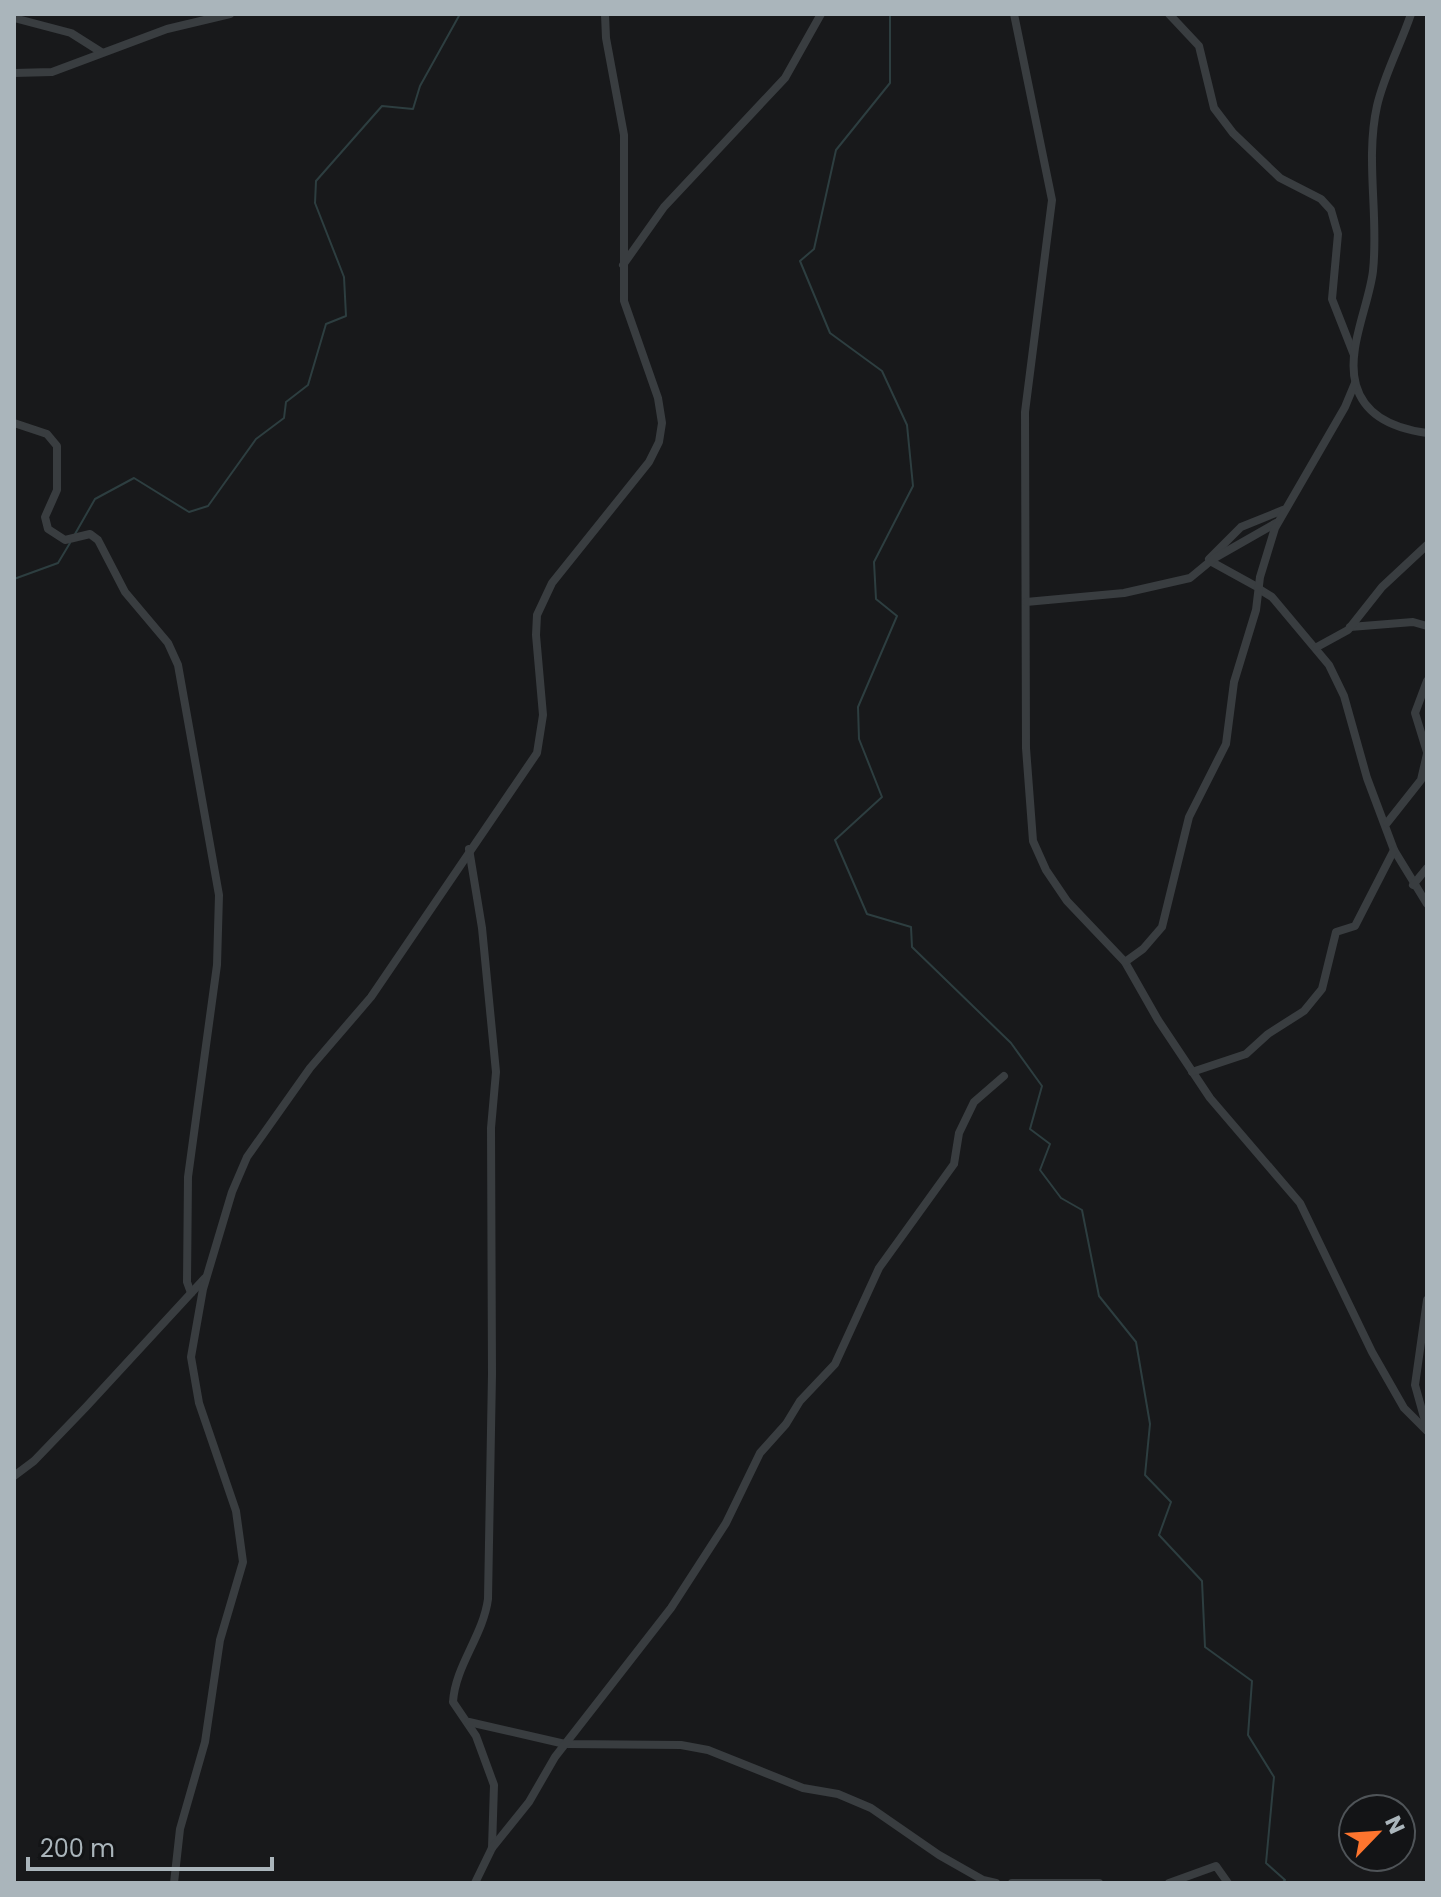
<svg xmlns="http://www.w3.org/2000/svg" width="1441" height="1897" font-family="Poppins,sans-serif">
	<rect width="100%" height="100%" fill="#18191b"/>
	<g fill="none" stroke-linecap="round" stroke-linejoin="round">
		<!-- stream -->
		<g stroke="#2d3e40" stroke-width="2">
			<path d="M 890,14 L 890,83 L 836,150 L 814,249 L 800,261 L 830,333 L 882,371 L 907,425 L 913,486 L 874,562 L 876,599 L 897,616 L 858,707 L 859,739 L 882,797 L 835,840 L 867,914 L 911,927 L 912,947 L 1011,1043 L 1042,1086 L 1030,1129 L 1050,1144 L 1040,1170 L 1061,1198 L 1082,1210 L 1099,1296 L 1136,1342 L 1150,1424 L 1145,1475 L 1171,1502 L 1159,1535 L 1202,1581 L 1205,1647 L 1252,1681 L 1248,1735 L 1274,1777 L 1266,1863 L 1285,1880 L 1282,1883"/>
			<path d="M 75,534 L 95,499 L 134,478 L 189,512 L 208,506 L 256,439 L 284,418 L 286,402 L 308,385 L 326,324 L 346,316 L 344,277 L 315,203 L 316,181 L 382,106 L 413,109 L 420,86 L 460,14"/>
			<path d="M 14,579 L 58,563 L 70,543"/>
		</g>
		<!-- street -->
		<g stroke="#393d40" stroke-width="8">
			<path d="M 1014,14 L 1052,200 L 1025,412 L 1026,748 L 1033,841 L 1046,870 L 1067,901 L 1125,962 L 1158,1020 L 1210,1098 L 1300,1203 L 1372,1352 L 1404,1408 L 1427,1431"/>
			<path d="M 1169,14 L 1199,46 L 1214,108 L 1233,133 L 1280,178 L 1321,199 L 1331,210 L 1338,234 L 1332,299 L 1354,355"/>
			<path d="M 1411,14 C 1401,44 1384,75 1377,106 C 1365,160 1379,216 1373,271 C 1369,305 1346,350 1356,385 C 1365,417 1397,429 1427,433"/>
			<path d="M 14,18 L 71,33 L 101,52"/>
			<path d="M 14,73 L 52,72 L 167,29 L 230,14"/>
			<path d="M 623,265 L 664,207 L 785,78 L 821,14"/>
			<path d="M 14,423 L 47,434 L 57,446 L 57,490 L 45,517 L 48,529 L 65,540 L 90,534 L 98,540 L 125,592 L 168,643 L 178,665 L 219,895 L 217,965 L 188,1177 L 187,1282 L 191,1293"/>
			<path d="M 1209,559 L 1241,527 L 1283,510"/>
			<path d="M 1210,561 L 1259,588"/>
			<path d="M 1259,589 L 1272,597 L 1329,665 L 1344,696 L 1367,778 L 1394,850 L 1427,904"/>
			<path d="M 1026,602 L 1124,593 L 1190,578 L 1213,559 L 1276,523"/>
			<path d="M 1350,627 L 1413,622 L 1427,626"/>
			<path d="M 1317,647 L 1348,630 L 1382,587 L 1427,545"/>
			<path d="M 1427,681 L 1415,713 L 1427,752"/>
			<path d="M 1387,823 L 1421,780 L 1427,754"/>
			<path d="M 469,849 L 482,928 L 496,1072 L 491,1128 L 492,1374 L 488,1599 C 483,1636 455,1666 453,1702 L 476,1736 L 494,1785 L 492,1848 L 475,1883"/>
			<path d="M 1413,885 L 1427,868"/>
			<path d="M 1125,962 L 1143,949 L 1162,927 L 1189,817 L 1226,744 L 1234,682 L 1256,610 L 1260,577 L 1275,528 L 1345,407 L 1355,383"/>
			<path d="M 1192,1072 L 1246,1054 L 1268,1034 L 1304,1011 L 1322,989 L 1336,932 L 1355,926 L 1394,850"/>
			<path d="M 1427,1300 L 1415,1385 L 1427,1428"/>
			<path d="M 14,1476 L 34,1461 L 86,1407 L 205,1278"/>
			<path d="M 469,1722 L 565,1744 L 681,1745 L 708,1750 L 803,1788 L 838,1794 L 871,1808 L 939,1855 L 983,1880 L 996,1883"/>
			<path d="M 492,1848 L 529,1802 L 555,1757 L 671,1608 L 726,1523 L 760,1453 L 786,1424 L 800,1401 L 835,1364 L 879,1268 L 954,1164 L 959,1133 L 974,1102 L 1004,1076"/>
			<path d="M 174,1883 L 180,1829 L 205,1742 L 220,1640 L 243,1562 L 236,1511 L 199,1403 L 191,1357 L 203,1289 L 232,1192 L 247,1157 L 310,1068 L 371,997 L 537,753 L 543,715 L 536,635 L 537,615 L 552,583 L 649,462 L 659,442 L 662,423 L 658,398 L 624,301 L 624,135 L 606,38 L 605,14"/>
			<path d="M 1012,1883 L 1099,1883"/>
			<path d="M 1169,1883 L 1216,1866 L 1228,1883"/>
		</g>
	</g>
	<!-- border -->
	<rect width="1441" height="1897" fill="none" stroke="#aab5bb" stroke-width="32"/>
	<!-- north arrow -->
	<g transform="translate(1377 1833) rotate(65)"><circle r="38" fill="#131416" stroke="#4f5458" stroke-width="2"/>
	<path d="M0-6L14 30L0 20L-14 30Z" fill="#fe752e"/>
	<text y="-12" font-size="22" font-weight="bold" text-anchor="middle" fill="#aab5bb">N</text>
	</g>
	<!-- scale -->
	<path d="M28 1857v12h244v-12" fill="none" stroke="#aab5bb" stroke-width="4"/>
	<text x="40" y="1857" font-size="24" fill="#aab5bb" stroke="#131416" stroke-width="6" paint-order="stroke">200 m</text>
</svg>
